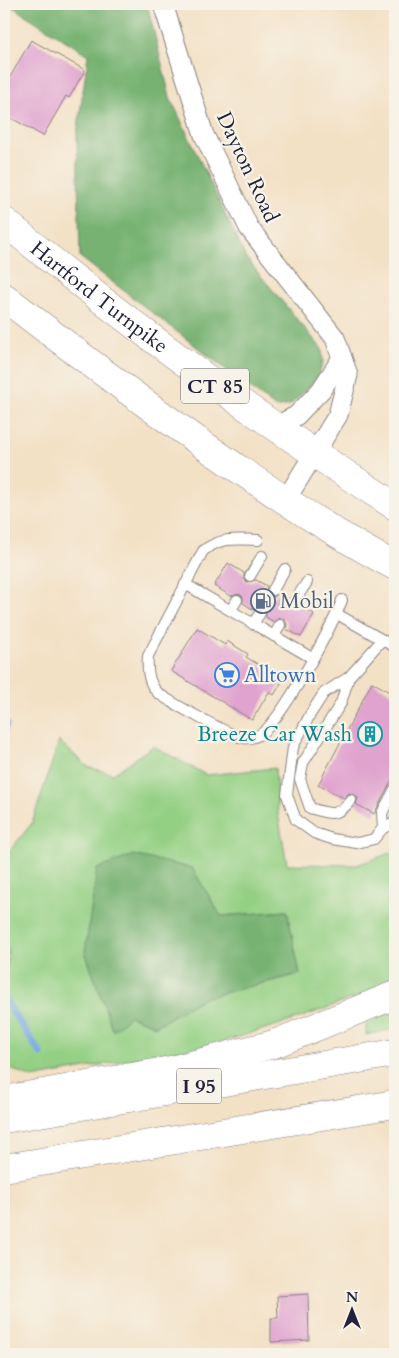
<svg xmlns="http://www.w3.org/2000/svg" width="399" height="1358" font-family="Cardo,serif">
	<rect width="100%" height="100%" fill="#f7f3e8"/>
	<filter id="ink" filterUnits="userSpaceOnUse"><feTurbulence type="fractalNoise" baseFrequency=".02" numOctaves="2"/><feDisplacementMap in="SourceGraphic" scale="10" xChannelSelector="R" yChannelSelector="G"/><feConvolveMatrix kernelMatrix="1 2 1 2 8 2 1 2 1" color-interpolation-filters="sRGB"/></filter>
	<filter id="wash" filterUnits="userSpaceOnUse"><feTurbulence type="fractalNoise" baseFrequency=".0096" numOctaves="4" result="noise"/><feDisplacementMap in="SourceGraphic" scale="20" xChannelSelector="R" yChannelSelector="G"/><feGaussianBlur stdDeviation="1.12" result="paint"/><feColorMatrix in="noise" values="0 0 0 0 0 0 0 0 0 0 0 0 0 0 0 0 0 1.4 0 .05"/><feComposite in="paint" operator="in"/></filter>
	<g filter="url(#wash)">
		<rect width="100%" height="100%" fill="#f3e1c6"/>
		<!-- green -->
		<g fill="#94d084" stroke="#5b7960" fill-rule="evenodd">
			<path d="M 59,741 L 88,767 L 113,774 L 153,746 L 206,775 L 275,768 L 278,813 L 287,864 L 357,865 L 395,851 L 395,978 L 357,997 L 291,1021 L 215,1044 L 32,1078 L 4,1066 L 4,1008 L 8,949 L 4,944 L 4,858 L 32,823 ZM 192,868 L 221,916 L 287,911 L 300,974 L 203,998 L 156,1026 L 130,1016 Z"/>
			<path d="M 395,1010 L 395,1029 L 366,1035 L 366,1024 Z"/>
		</g>
		<!-- forest -->
		<g fill="#77b272" stroke="#4c6a56">
			<path d="M 8,4 L 147,4 L 170,97 L 246,258 L 322,349 L 323,362 L 318,378 L 290,405 L 276,408 L 80,257 L 77,135 L 88,55 Z"/>
			<path d="M 133,855 L 192,868 L 221,916 L 287,911 L 300,974 L 203,998 L 156,1026 L 130,1016 L 113,1031 L 85,952 L 97,869 Z"/>
		</g>
		<g fill="none" stroke-linecap="round" stroke-linejoin="round">
			<!-- stream -->
			<g stroke="#73a6df" stroke-width="7">
				<path d="M 4,730 L 6,724"/>
				<path d="M 4,999 L 41,1054"/>
			</g>
		</g>
		<g id="blocks">
			<!-- building -->
			<g fill="#e0a3cf">
				<path d="M 31,40 L 85,70 L 69,98 L 66,96 L 43,136 L 4,114 L 4,88 Z"/>
				<path d="M 228,563 L 244,573 L 244,579 L 247,582 L 256,580 L 267,586 L 266,591 L 269,596 L 274,597 L 279,593 L 288,598 L 288,605 L 291,608 L 297,608 L 300,605 L 314,614 L 301,637 L 286,629 L 287,624 L 284,619 L 279,618 L 274,622 L 266,617 L 266,610 L 263,607 L 257,607 L 254,610 L 243,603 L 243,597 L 240,594 L 231,596 L 214,586 Z"/>
				<path d="M 197,628 L 225,645 L 227,641 L 248,654 L 246,657 L 283,680 L 274,695 L 269,692 L 252,720 L 171,671 Z"/>
				<path d="M 372,682 L 395,695 L 395,774 L 374,814 L 356,804 L 358,798 L 355,795 L 349,793 L 344,798 L 318,785 Z"/>
				<path d="M 308,1294 L 309,1340 L 271,1342 L 271,1318 L 278,1318 L 277,1296 Z"/>
			</g>
		</g>
	</g>
	<g filter="url(#ink)">
		<use href="#blocks" fill-opacity="0" stroke="#8a8280" stroke-width="1"/>
		<g fill="none" stroke-linecap="round" stroke-linejoin="round">
			<defs>
				<g id="lane">
					<path d="M 258,540 C 237,539 220,537 203,551 L 148,656 C 147,668 148,683 157,692 C 166,700 234,738 244,738 C 248,739 255,737 259,735 C 279,725 334,624 342,600"/>
					<path d="M 250,576 L 262,556"/>
					<path d="M 185,584 L 312,658"/>
					<path d="M 273,590 L 285,569"/>
					<path d="M 294,602 L 307,582"/>
					<path d="M 231,610 L 237,600"/>
					<path d="M 337,614 L 395,647"/>
					<path d="M 253,624 L 260,613"/>
					<path d="M 274,636 L 280,625"/>
					<path d="M 382,640 L 349,677 L 324,693 L 311,713 L 293,747 L 287,795 L 296,820 L 314,833 L 332,839 L 357,843 L 374,839 L 383,828 L 393,824 L 395,821"/>
					<path d="M 349,677 L 341,703 L 303,763 L 300,779 L 310,808 C 329,814 337,818 351,800"/>
					<path d="M 383,828 L 382,813 L 395,789"/>
				</g>
				<g id="street">
					<path d="M 163,4 L 204,135 L 249,228 L 335,338 L 348,375 L 338,415 L 285,501"/>
					<path d="M 274,427 L 296,416 L 321,390 L 342,358"/>
				</g>
				<g id="highway">
					<path id="s1" d="M 4,221 C 128,325 259,419 395,506"/>
					<path d="M 4,297 C 79,355 155,412 234,466 C 286,501 339,537 395,566"/>
					<path d="M 4,1100 L 171,1070 L 274,1044 L 395,995"/>
					<path d="M 4,1119 L 395,1053"/>
					<path d="M 4,1168 L 395,1104"/>
				</g>
			</defs>
			<!-- lane casing -->
			<use href="#lane" stroke="#8a8280" stroke-width="12"/>
			<!-- street casing -->
			<use href="#street" stroke="#8a8280" stroke-width="21"/>
			<!-- highway casing -->
			<use href="#highway" stroke="#8a8280" stroke-width="29"/>
			<!-- lane -->
			<use href="#lane" stroke="#fff" stroke-width="10"/>
			<!-- street -->
			<use href="#street" stroke="#fff" stroke-width="19"/>
			<!-- highway -->
			<use href="#highway" stroke="#fff" stroke-width="28"/>
		</g>
	</g>
	<!-- icons -->
	<defs>
		<symbol id="fuel-ring" viewBox="-11 -11 22 22"><circle r="9.5" fill="#f7f3e8" stroke="#5c6f8a" stroke-width="1.5"/><path d="M-5.5-6h7V0h2V4h1.3V-2.5L3-4.5l.8-.8L6-3V5H2.5V1h-1V6h-7ZM-4.2-4.7v3.2H.2V-4.7Z" fill="#5c6f8a"/></symbol>
		<symbol id="supermarket-ring" viewBox="-11 -11 22 22"><circle r="9.5" fill="#f7f3e8" stroke="#3f7fe0" stroke-width="1.5"/><path d="M-6-5.5h2.5l.6 2H6L4.5 2H-2.5L-4.4-4H-6ZM-1.5 3.2a1.3 1.3 0 1 0 .1 0ZM3 3.2a1.3 1.3 0 1 0 .1 0Z" fill="#3f7fe0"/></symbol>
		<symbol id="building-ring" viewBox="-11 -11 22 22"><circle r="9.5" fill="#f7f3e8" stroke="#0f9aa8" stroke-width="1.5"/><path d="M-4-6H4V6H1V3H-1V6H-4ZM-2.5-4.3h1.7v1.8h-1.7ZM.8-4.3h1.7v1.8H.8ZM-2.5-1h1.7V.8h-1.7ZM.8-1h1.7V.8H.8Z" fill="#0f9aa8"/></symbol>
	</defs>
	<g fill-rule="evenodd">
		<use href="#fuel-ring" x="249" y="587" width="28" height="28"/>
		<use href="#supermarket-ring" x="213" y="661" width="28" height="28"/>
		<use href="#building-ring" x="356" y="720" width="28" height="28"/>
	</g>
	<g text-anchor="middle" stroke-width="4.5" stroke-linejoin="round" paint-order="stroke">
		<!-- shield labels -->
		<g fill="#f7f3e8" stroke="#62616f" stroke-width="1">
			<rect x="181" y="368.5" width="68" height="35" rx="4"/>
			<rect x="176.5" y="1068.5" width="45" height="35" rx="4"/>
		</g>
		<g font-size="20" font-weight="bold" fill="#22223b">
			<text x="215" y="393">CT 85</text>
			<text x="199" y="1093">I 95</text>
		</g>
		<!-- street labels -->
		<g font-size="21" fill="#22223b" stroke="#f7f3e8">
			<text transform="translate(248 167) rotate(65)" y="7">Dayton Road</text>
			<text dy="7" stroke="none"><textPath href="#s1" startOffset="122">Hartford Turnpike</textPath></text>
		</g>
		<!-- service labels -->
		<g font-size="21" fill="#4e5e75" stroke="#f7f3e8" text-anchor="start">
			<text x="280" y="608">Mobil</text>
		</g>
		<!-- shop labels -->
		<g font-size="21" fill="#366cbe" stroke="#f7f3e8" text-anchor="start">
			<text x="244" y="682">Alltown</text>
		</g>
		<!-- culture labels -->
		<g font-size="21" fill="#0d838f" stroke="#f7f3e8" text-anchor="end">
			<text x="352" y="741">Breeze Car Wash</text>
		</g>
	</g>
	<!-- margin -->
	<rect width="399" height="1358" fill="none" stroke="#f7f3e8" stroke-width="20"/>
	<!-- north arrow -->
	<g transform="translate(352 1310)" stroke="#f7f3e8" stroke-width="4" paint-order="stroke">
	<path d="M0-4L9 19L0 12L-9 19Z" fill="#22223b"/>
	<text y="-8" font-size="14" font-weight="bold" text-anchor="middle" fill="#22223b">N</text>
	</g>
</svg>
